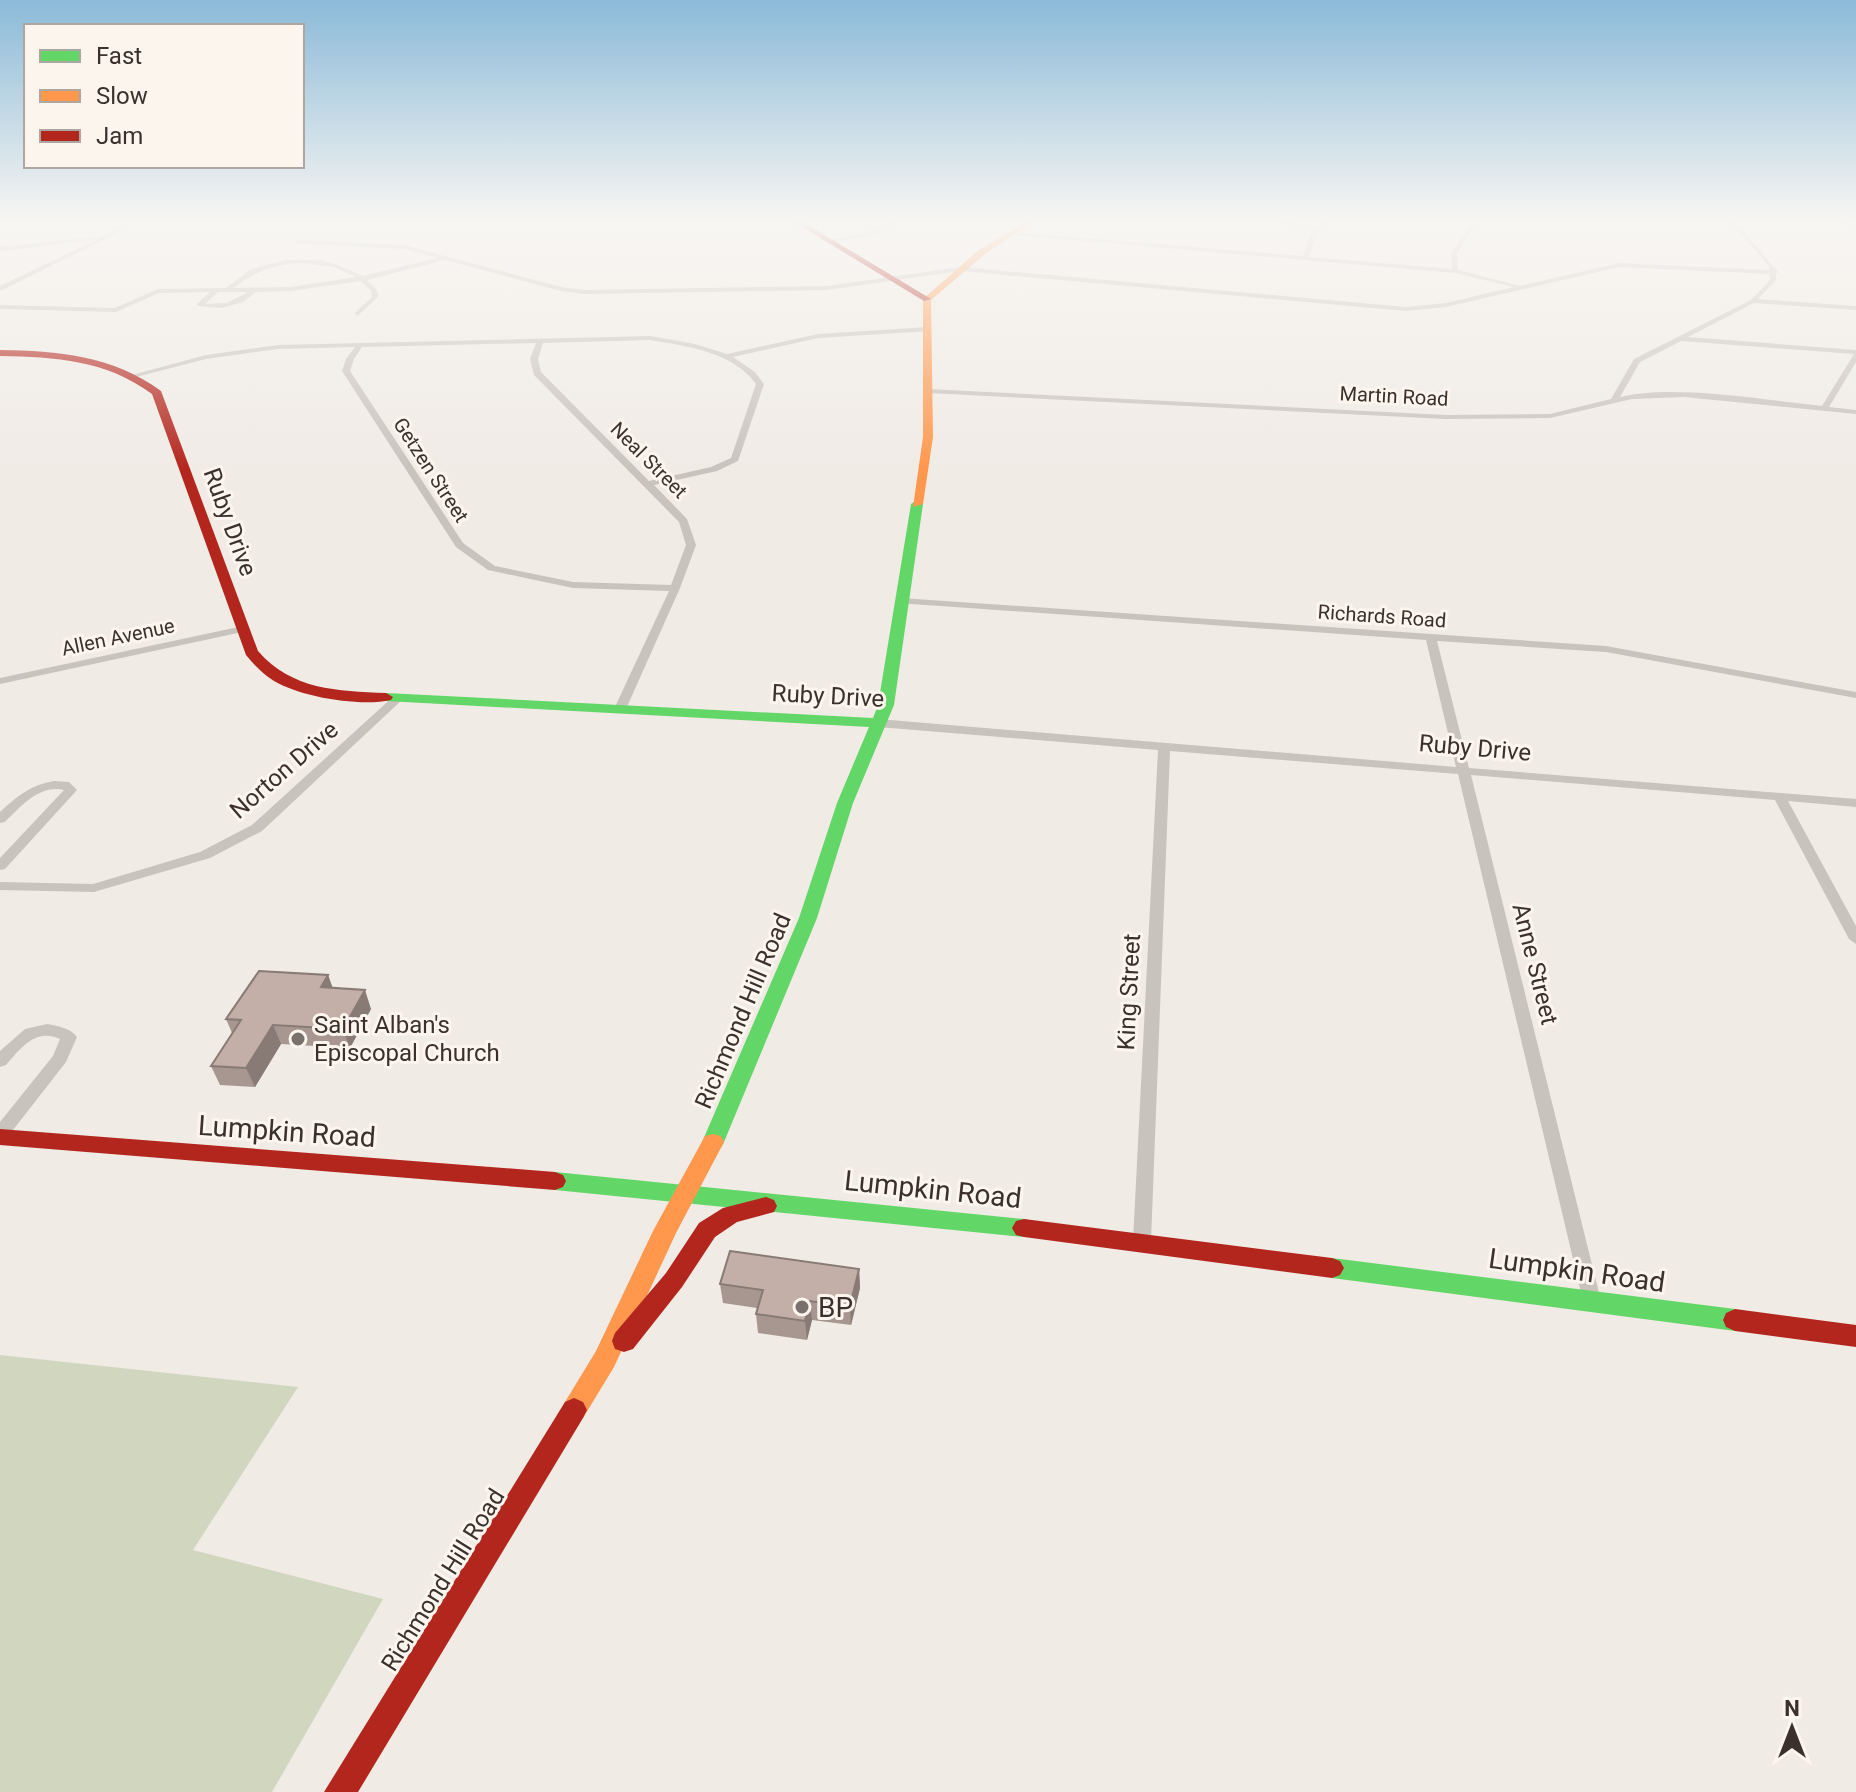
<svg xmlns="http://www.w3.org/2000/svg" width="1856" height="1792" font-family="Roboto,sans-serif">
	<rect width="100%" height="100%" fill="#f0ebe5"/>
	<!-- green -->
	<path fill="#d1d6bf" d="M 0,1355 L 298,1387 L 193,1550 L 383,1599 L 272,1792 L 0,1792 Z"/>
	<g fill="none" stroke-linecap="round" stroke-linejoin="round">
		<!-- street -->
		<g fill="#c9c3be" fill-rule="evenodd">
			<path d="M 125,219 L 131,219 L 120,232 L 0,291 L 0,286 L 116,230 Z"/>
			<path d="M 892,219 L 898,219 L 895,225 L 876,234 L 829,243 L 826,241 L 872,231 L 890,223 Z"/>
			<path d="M 1327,219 L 1333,219 L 1316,235 L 1309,257 L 1452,269 L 1451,253 L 1474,219 L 1480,219 L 1457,253 L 1458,270 L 1520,286 L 1619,263 L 1769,270 L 1769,266 L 1727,219 L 1733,219 L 1778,272 L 1776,274 L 1776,280 L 1758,299 L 1856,306 L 1856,310 L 1754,303 L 1688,337 L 1856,350 L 1856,362 L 1829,407 L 1856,410 L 1856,414 L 1684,397 L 1632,399 L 1550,418 L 1446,419 L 928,393 L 924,391 L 928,389 L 1446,415 L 1550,414 L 1611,399 L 1634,359 L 1751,300 L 1770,280 L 1769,274 L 1619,267 L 1446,307 L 1406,311 L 960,271 L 827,290 L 584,294 L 561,291 L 445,260 L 367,280 L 377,290 L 378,297 L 357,316 L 355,313 L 372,297 L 371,291 L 361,281 L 291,291 L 256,292 L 243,302 L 222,308 L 197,306 L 197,304 L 210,292 L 159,293 L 116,312 L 0,309 L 0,305 L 115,308 L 158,289 L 226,288 L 251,269 L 287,260 L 320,260 L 335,264 L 363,276 L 437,258 L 404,249 L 296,243 L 298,240 L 404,245 L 561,287 L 584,290 L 827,286 L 960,267 L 1406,307 L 1446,303 L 1514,287 L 1455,273 L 1005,234 L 1008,232 L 1303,256 L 1310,234 L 1316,228 L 1263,222 L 1266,220 L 1319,225 ZM 303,263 L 334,267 L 356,277 L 291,287 L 234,288 C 256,270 276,264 303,263 ZM 218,292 L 248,292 L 227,303 L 205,304 ZM 1681,341 L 1854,354 L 1822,406 C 1762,400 1677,384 1620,397 L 1640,362 Z"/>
			<path d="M 1834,219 L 1841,219 L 1856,227 L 1856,231 Z"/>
			<path d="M 95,237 L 93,240 L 0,251 L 0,247 Z"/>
			<path d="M 928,327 L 931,331 L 818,338 L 733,357 L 755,372 L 764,384 L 738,461 L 717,471 L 654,485 L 687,519 L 696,545 L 680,588 L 626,709 L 620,713 L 614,709 L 669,591 L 573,588 L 488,570 L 456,547 L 342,371 L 346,359 L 355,347 L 278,349 L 206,359 L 136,377 L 132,375 L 206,355 L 278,345 L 650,336 L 695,344 L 727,354 L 818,334 ZM 650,340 C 687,346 733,352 756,384 L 731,458 L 711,467 L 649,481 L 541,372 L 538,359 L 543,343 ZM 536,343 L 530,359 L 534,375 L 679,522 L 686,545 L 671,585 L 573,582 L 495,566 L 463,543 L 350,371 L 354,359 L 362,347 Z"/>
			<path d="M 901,598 L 1606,646 L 1856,692 L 1856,698 L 1606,652 L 1437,641 L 1469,768 L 1856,799 L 1856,807 L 1788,801 L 1856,926 L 1856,944 L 1849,939 L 1775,800 L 1471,775 L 1601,1301 L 1599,1307 L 1592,1309 L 1585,1307 L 1583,1301 L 1458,774 L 1170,751 L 1151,1241 L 1148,1246 L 1142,1248 L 1136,1246 L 1133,1241 L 1158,750 L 878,727 L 872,723 L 878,719 L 1456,767 L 1426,640 L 897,603 L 897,599 Z"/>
			<path d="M 243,626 L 247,627 L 247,631 L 0,684 L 0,678 Z"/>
			<path d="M 399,694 L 405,697 L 403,699 L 262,831 L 210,858 L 94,892 L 0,890 L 0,882 L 93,884 L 200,852 L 252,825 L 395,695 Z"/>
			<path d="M 54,781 L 69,782 L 77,790 L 5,869 L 0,870 L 0,858 L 64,790 C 40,784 21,806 5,822 L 0,823 L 0,812 C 17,796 31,785 54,781 Z"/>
			<path d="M 47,1024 C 57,1026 71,1028 77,1037 L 66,1062 L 6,1139 L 0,1140 L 0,1122 L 53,1056 L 60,1039 C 35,1028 21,1048 6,1065 L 0,1067 L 0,1051 L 25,1029 Z"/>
		</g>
		<!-- fast -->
		<g fill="#63d668" fill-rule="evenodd">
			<path d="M 917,500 L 923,504 L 894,705 L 853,803 L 817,918 L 724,1142 L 721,1148 L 713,1150 L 705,1148 L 702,1142 L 799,918 L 837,803 L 869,727 L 386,701 L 379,697 L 386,693 L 873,718 L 878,705 L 911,504 Z"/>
			<path d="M 555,1172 L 1024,1219 L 1032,1221 L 1036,1228 L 1032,1235 L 1024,1237 L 555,1190 L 547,1187 L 544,1181 L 547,1175 Z"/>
			<path d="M 1332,1258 L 1735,1309 L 1744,1313 L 1747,1320 L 1744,1327 L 1735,1331 L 1332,1278 L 1324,1275 L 1320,1268 L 1324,1261 Z"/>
		</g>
		<!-- slow -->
		<g fill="#ff974d" fill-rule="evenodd">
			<path d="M 1030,219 L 1039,219 L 985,254 L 931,300 L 933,437 L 923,504 L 913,507 L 923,437 L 923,299 L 979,250 Z"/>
			<path d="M 713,1134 L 721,1136 L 724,1142 L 676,1233 L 614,1367 L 583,1418 L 574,1422 L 565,1418 L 561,1410 L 565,1402 L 596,1351 L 653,1231 L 705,1136 Z"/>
		</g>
		<!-- jam -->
		<g fill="#b3261e" fill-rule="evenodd">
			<path d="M 789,219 L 798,219 L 931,299 L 924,301 Z"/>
			<path d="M 0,350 C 58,351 112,355 161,391 L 258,651 C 292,690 337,691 386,693 L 393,697 L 391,700 C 360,707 301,697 274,681 C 263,674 254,665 246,655 L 152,394 C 106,360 56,357 0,356 Z"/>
			<path d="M 0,1129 L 555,1172 L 563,1175 L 566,1181 L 563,1187 L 555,1190 L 0,1145 Z"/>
			<path d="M 766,1197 L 774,1200 L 777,1206 L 774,1212 L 737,1222 L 715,1237 L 682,1287 L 633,1349 L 624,1352 L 615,1349 L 612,1341 L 615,1333 L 666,1273 L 699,1223 L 723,1208 Z"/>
			<path d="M 1024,1219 L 1332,1258 L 1340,1261 L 1344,1268 L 1340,1275 L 1332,1278 L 1024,1237 L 1016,1235 L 1012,1228 L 1016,1221 Z"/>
			<path d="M 1735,1309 L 1856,1325 L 1856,1347 L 1735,1331 L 1726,1327 L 1723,1320 L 1726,1313 Z"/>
			<path d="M 574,1398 L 583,1402 L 587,1410 L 583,1418 L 358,1792 L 324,1792 L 565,1402 Z"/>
		</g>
	</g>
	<!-- wall -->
	<g fill="#a89690">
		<path d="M 328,975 L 332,988 L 371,1009 L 350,1048 L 281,1044 L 255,1087 L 220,1085 L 211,1066 L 232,1033 L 226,1019 Z"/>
		<path d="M 859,1269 L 860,1288 L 851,1325 L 812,1320 L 807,1340 L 758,1333 L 756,1314 L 757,1308 L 723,1303 L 720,1284 Z"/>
	</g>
	<!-- shaded-wall -->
	<g fill="#887a75">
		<path d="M 328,975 L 335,994 L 321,987 Z"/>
		<path d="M 365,990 L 371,1009 L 350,1048 L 343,1029 Z"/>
		<path d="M 273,1025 L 281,1044 L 255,1087 L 246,1068 Z"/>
		<path d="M 859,1269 L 860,1288 L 851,1325 L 850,1306 Z"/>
		<path d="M 810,1301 L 812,1320 L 807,1340 L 805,1321 Z"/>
	</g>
	<!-- building -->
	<g fill="#c3afa7" stroke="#887a75" stroke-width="2">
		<path d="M 259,971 L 328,975 L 321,987 L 365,990 L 343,1029 L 273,1025 L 246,1068 L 211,1066 L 241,1020 L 226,1019 Z"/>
		<path d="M 730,1251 L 859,1269 L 850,1306 L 810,1301 L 805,1321 L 756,1314 L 763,1290 L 720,1284 Z"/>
	</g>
	<!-- sky -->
	<linearGradient id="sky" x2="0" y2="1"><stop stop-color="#8bbad8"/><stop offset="0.47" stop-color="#f8f6f3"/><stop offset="1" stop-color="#f8f6f3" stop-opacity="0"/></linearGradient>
	<rect width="1856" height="470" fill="url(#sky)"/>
	<!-- markers -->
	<g fill="#7a716c" stroke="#fbf5ee" stroke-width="3">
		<circle cx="298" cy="1039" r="8"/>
		<circle cx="802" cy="1307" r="8"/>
	</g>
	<g text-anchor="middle" stroke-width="6" stroke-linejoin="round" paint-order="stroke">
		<!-- far-street labels -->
		<g font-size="20" fill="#3b302b" stroke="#fbf5ee">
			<text transform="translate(1394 396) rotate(3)" y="7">Martin Road</text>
			<text transform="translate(649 460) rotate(45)" y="7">Neal Street</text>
			<text transform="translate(431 470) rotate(57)" y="7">Getzen Street</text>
			<text transform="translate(1382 616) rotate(4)" y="7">Richards Road</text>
			<text transform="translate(118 637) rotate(-12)" y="7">Allen Avenue</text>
		</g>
		<!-- street labels -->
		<g font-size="24" fill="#3b302b" stroke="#fbf5ee">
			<text transform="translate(230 522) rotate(70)" y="8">Ruby Drive</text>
			<text transform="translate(828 696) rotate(3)" y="8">Ruby Drive</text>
			<text transform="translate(1475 748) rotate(5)" y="8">Ruby Drive</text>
			<text transform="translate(284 770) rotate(-41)" y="8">Norton Drive</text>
			<text transform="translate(1535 964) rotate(76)" y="8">Anne Street</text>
			<text transform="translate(1129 992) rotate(-87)" y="8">King Street</text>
			<text transform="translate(743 1011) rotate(-67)" y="8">Richmond Hill Road</text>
			<text transform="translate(443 1580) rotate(-58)" y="8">Richmond Hill Road</text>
		</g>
		<!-- poi labels -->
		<g font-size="24" fill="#3b302b" stroke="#fbf5ee" text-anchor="start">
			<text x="314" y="1033">Saint Alban's<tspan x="314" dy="28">Episcopal Church</tspan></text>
		</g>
		<!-- near-street labels -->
		<g font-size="28" fill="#3b302b" stroke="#fbf5ee">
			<text transform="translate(287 1131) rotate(4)" y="10">Lumpkin Road</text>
			<text transform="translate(933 1189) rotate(6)" y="10">Lumpkin Road</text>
			<text transform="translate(1577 1270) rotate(8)" y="10">Lumpkin Road</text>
		</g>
		<!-- near-poi labels -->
		<g font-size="28" fill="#3b302b" stroke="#fbf5ee" text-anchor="start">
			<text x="818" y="1317">BP</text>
		</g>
	</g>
	<!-- legend -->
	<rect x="24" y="24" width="280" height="144" fill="#fbf5ee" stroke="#aea6a0" stroke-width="2"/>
	<rect x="40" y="50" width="40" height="12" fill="#63d668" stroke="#aea6a0" stroke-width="2"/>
	<text x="96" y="64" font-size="24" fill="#3b302b">Fast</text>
	<rect x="40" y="90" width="40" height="12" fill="#ff974d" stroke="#aea6a0" stroke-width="2"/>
	<text x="96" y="104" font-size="24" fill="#3b302b">Slow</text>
	<rect x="40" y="130" width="40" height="12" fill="#b3261e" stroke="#aea6a0" stroke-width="2"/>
	<text x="96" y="144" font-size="24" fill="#3b302b">Jam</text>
	<!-- north arrow -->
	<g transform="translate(1792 1728)" stroke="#fbf5ee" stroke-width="6" paint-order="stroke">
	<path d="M0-6L14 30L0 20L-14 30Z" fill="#3b302b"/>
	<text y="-12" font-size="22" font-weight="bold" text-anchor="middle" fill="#3b302b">N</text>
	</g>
</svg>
